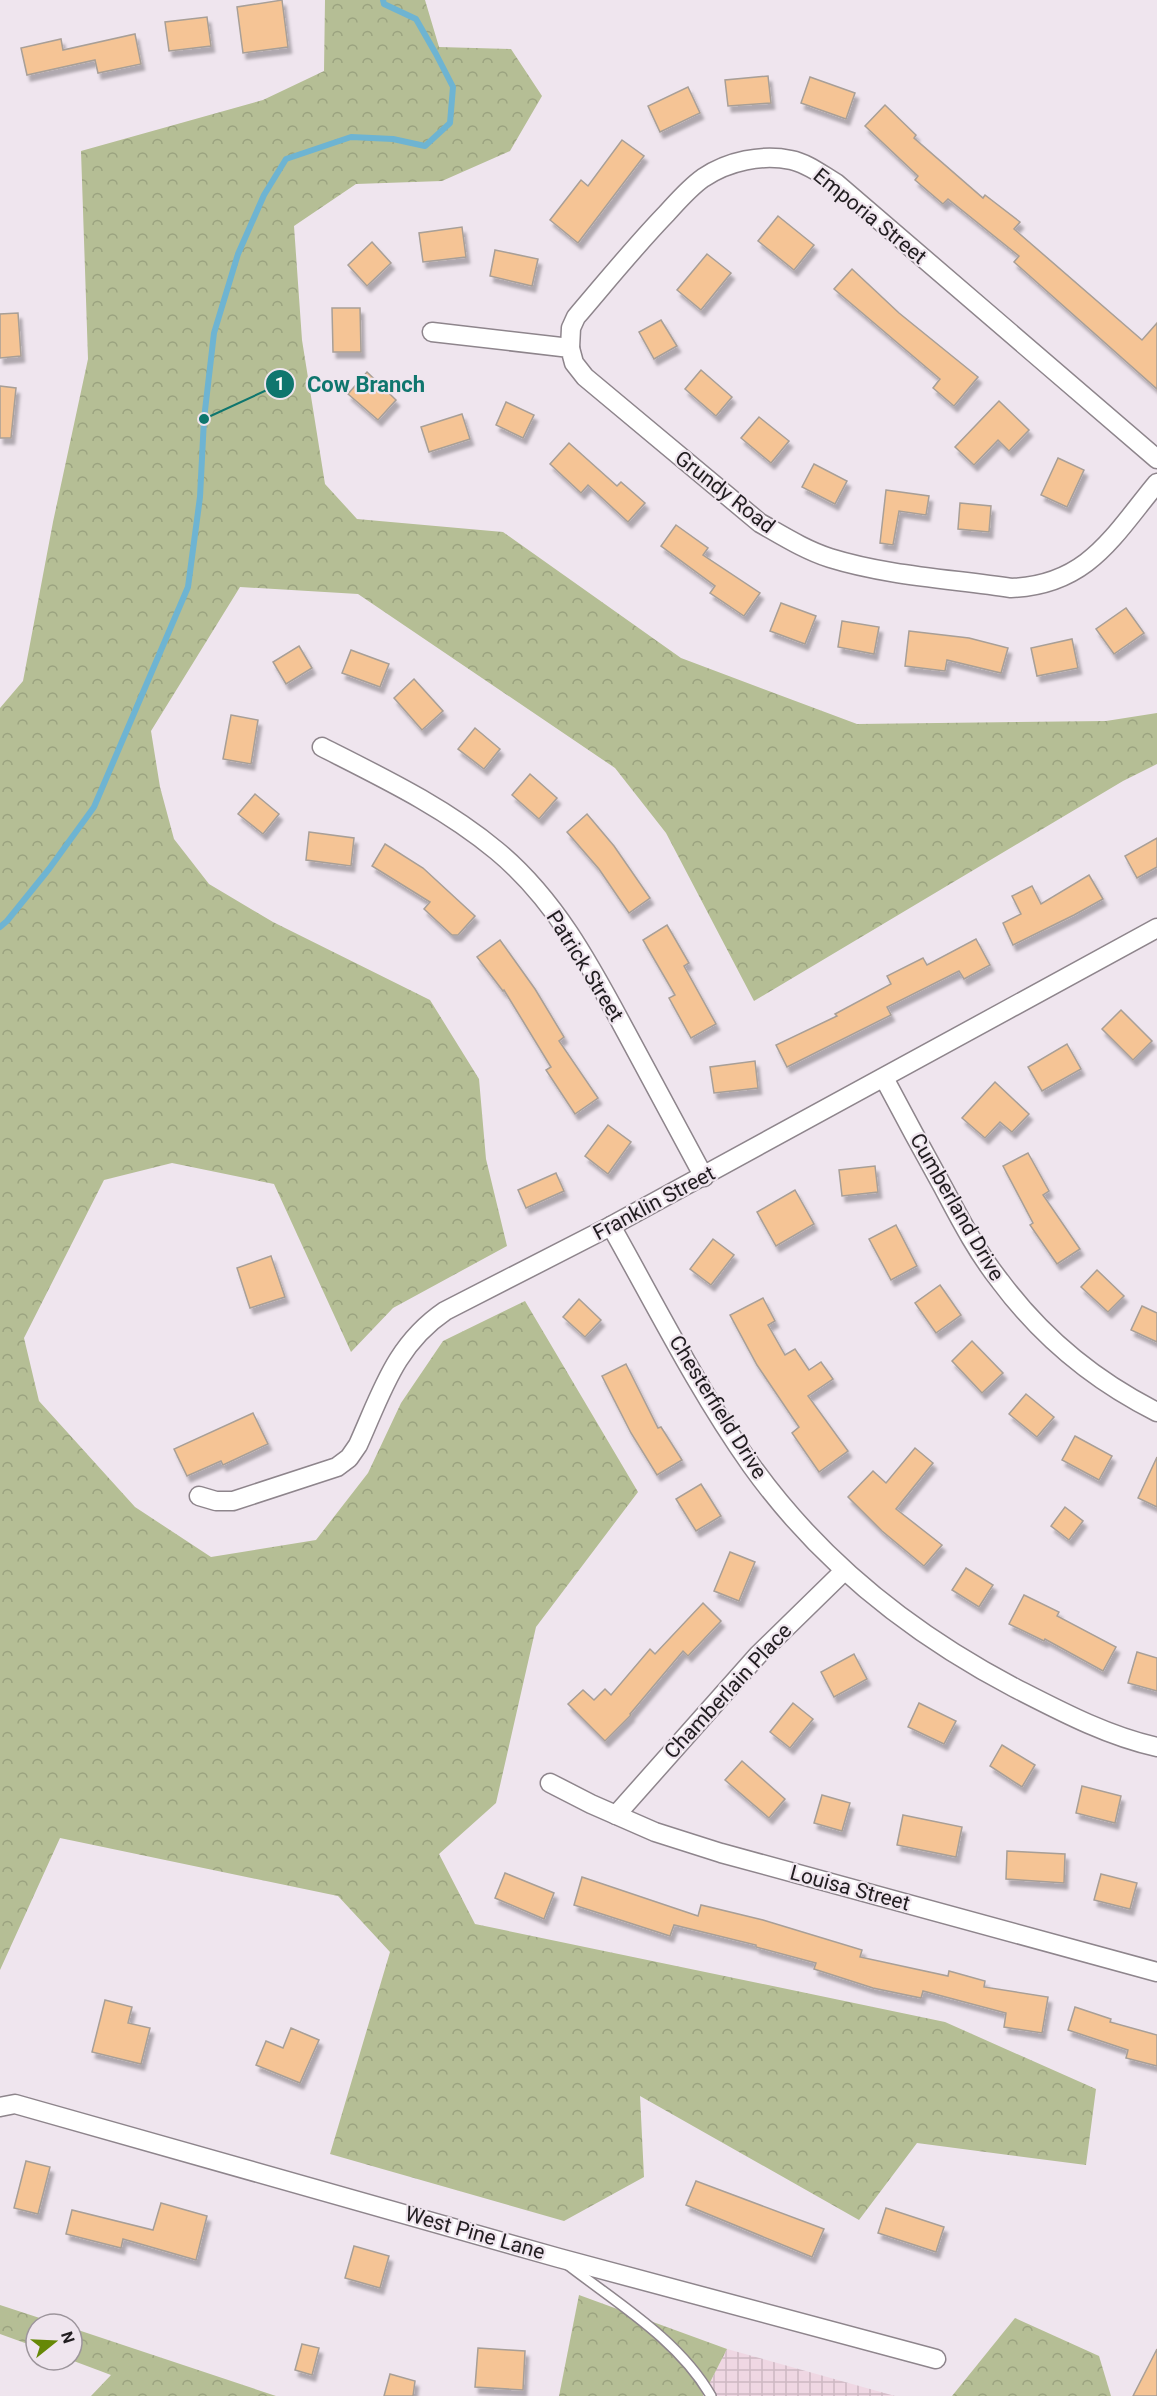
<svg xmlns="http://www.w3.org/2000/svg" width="1157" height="2396" font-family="Roboto,sans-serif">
	<defs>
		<pattern id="industrial-grid" width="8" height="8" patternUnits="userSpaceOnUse" patternTransform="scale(1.5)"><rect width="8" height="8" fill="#efd7e3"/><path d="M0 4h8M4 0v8" fill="none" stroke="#cdb8c2"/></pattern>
		<pattern id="forest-crowns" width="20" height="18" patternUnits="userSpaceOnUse" patternTransform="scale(1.5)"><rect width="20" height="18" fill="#b5be95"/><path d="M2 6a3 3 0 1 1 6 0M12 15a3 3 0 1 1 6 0" fill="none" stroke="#9ba380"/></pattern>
		<filter id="shadow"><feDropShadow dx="3.5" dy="6" stdDeviation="1.5" flood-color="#0004"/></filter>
	</defs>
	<rect width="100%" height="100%" fill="#efe5ee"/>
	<!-- industrial -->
	<path fill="url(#industrial-grid)" d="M 727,2349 L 895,2396 L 703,2396 Z"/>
	<!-- forest -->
	<g fill="url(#forest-crowns)">
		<path d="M 325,0 L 425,0 L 439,47 L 511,49 L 542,96 L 510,151 L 442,181 L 356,184 L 294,226 L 302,340 L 325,484 L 357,519 L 503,532 L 681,658 L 857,724 L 1106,721 L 1157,713 L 1157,764 L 1123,781 L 754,1001 L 666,833 L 615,768 L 358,594 L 240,587 L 151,731 L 160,787 L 174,839 L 209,884 L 273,922 L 430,1000 L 479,1079 L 486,1159 L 507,1246 L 393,1308 L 351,1352 L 274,1184 L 172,1163 L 104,1180 L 24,1338 L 39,1401 L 135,1507 L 211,1557 L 316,1540 L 368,1473 L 401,1403 L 443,1341 L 525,1301 L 638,1492 L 536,1627 L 496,1803 L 439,1854 L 475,1924 L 945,2022 L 1096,2089 L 1086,2165 L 917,2143 L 859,2220 L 640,2096 L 644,2177 L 564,2221 L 330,2154 L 390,1952 L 338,1896 L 60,1838 L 0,1970 L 0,708 L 23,681 L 53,522 L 88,359 L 81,151 L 263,100 L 324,71 Z"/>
		<path d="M 579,2295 L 727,2349 L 703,2396 L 559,2396 Z"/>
		<path d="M 0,2305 L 58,2324 L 36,2324 L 36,2347 L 0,2334 Z"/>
		<path d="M 1015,2318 L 1099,2356 L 1111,2396 L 952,2396 Z"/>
		<path d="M 72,2328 L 276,2396 L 91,2396 L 111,2375 L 71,2360 Z"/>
	</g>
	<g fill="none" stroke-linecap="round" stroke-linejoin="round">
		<!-- stream -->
		<path stroke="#6eb4d2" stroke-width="6" d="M 0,927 L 7,921 L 49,869 L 94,807 L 188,587 L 200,497 L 204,419 L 214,333 L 238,254 L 264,195 L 286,159 L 351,137 L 393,139 L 425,146 L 450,123 L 453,87 L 436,54 L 416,19 L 384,4 L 383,0"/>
	</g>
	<!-- building -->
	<g fill="#f5c495" stroke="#a89f97" stroke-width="1.5" filter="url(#shadow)">
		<path d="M 282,0 L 288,47 L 243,53 L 237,7 Z"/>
		<path d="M 207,17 L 211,46 L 169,51 L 165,22 Z"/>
		<path d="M 135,34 L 141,64 L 98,73 L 95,60 L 27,75 L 21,48 L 61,39 L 63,50 Z"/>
		<path d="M 768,76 L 771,103 L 728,106 L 725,80 Z"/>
		<path d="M 810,77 L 855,93 L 846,119 L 801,103 Z"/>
		<path d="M 688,87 L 700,113 L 660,132 L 648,106 Z"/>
		<path d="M 885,105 L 916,135 L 914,138 L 983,198 L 985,195 L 1020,222 L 1014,229 L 1142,340 L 1157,323 L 1157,389 L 1014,262 L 1019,256 L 948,199 L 943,204 L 915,180 L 918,176 L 865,126 Z"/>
		<path d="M 622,140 L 644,156 L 578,243 L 550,220 L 581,180 L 588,186 Z"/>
		<path d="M 778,216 L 814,245 L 794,270 L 758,241 Z"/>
		<path d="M 462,227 L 466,257 L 423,262 L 419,233 Z"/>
		<path d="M 372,242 L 391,263 L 367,286 L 348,265 Z"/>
		<path d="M 495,250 L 538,259 L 532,286 L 490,276 Z"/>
		<path d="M 707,254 L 731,273 L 701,310 L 677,290 Z"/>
		<path d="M 852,269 L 899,313 L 978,377 L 954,406 L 933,388 L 940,379 L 834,289 Z"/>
		<path d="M 332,308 L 360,308 L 361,352 L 333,352 Z"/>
		<path d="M 18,313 L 21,356 L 0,358 L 0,314 Z"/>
		<path d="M 661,320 L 677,346 L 654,359 L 639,332 Z"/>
		<path d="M 701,370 L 732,397 L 716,416 L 685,389 Z"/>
		<path d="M 367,372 L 396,400 L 378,420 L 348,394 Z"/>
		<path d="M 0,386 L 16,388 L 11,438 L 0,438 Z"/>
		<path d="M 999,401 L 1029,430 L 1009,451 L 998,440 L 974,465 L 955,447 Z"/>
		<path d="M 506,402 L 534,415 L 523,438 L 496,425 Z"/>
		<path d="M 462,414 L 470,439 L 429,452 L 421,427 Z"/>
		<path d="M 759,417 L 789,441 L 771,463 L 741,438 Z"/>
		<path d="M 569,443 L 617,486 L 621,482 L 645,503 L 628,522 L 588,485 L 581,493 L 550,464 Z"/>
		<path d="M 1058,458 L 1084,470 L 1067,507 L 1041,495 Z"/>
		<path d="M 814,464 L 847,481 L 835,504 L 802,487 Z"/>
		<path d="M 886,490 L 929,496 L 926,515 L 899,511 L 893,545 L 880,543 Z"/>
		<path d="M 960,503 L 991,506 L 989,532 L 958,529 Z"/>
		<path d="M 676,525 L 708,548 L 703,555 L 760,593 L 744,616 L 710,593 L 715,586 L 661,546 Z"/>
		<path d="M 781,603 L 816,616 L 805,644 L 770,631 Z"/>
		<path d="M 1126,608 L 1144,633 L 1114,654 L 1096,629 Z"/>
		<path d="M 842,621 L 879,627 L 874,654 L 838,647 Z"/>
		<path d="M 909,631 L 969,638 L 1008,648 L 1001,673 L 947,660 L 945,671 L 905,666 Z"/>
		<path d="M 1072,639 L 1078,668 L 1037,676 L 1031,648 Z"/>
		<path d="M 299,646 L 312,668 L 286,684 L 273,662 Z"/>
		<path d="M 351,650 L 389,664 L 380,687 L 342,673 Z"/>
		<path d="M 414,679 L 443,711 L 422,730 L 394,698 Z"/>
		<path d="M 231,715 L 258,720 L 251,764 L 223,759 Z"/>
		<path d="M 475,728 L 500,749 L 484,769 L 458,749 Z"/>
		<path d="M 530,774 L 557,798 L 539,819 L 512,795 Z"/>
		<path d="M 255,794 L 279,814 L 263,834 L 238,814 Z"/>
		<path d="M 587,814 L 614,846 L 650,898 L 629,913 L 599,869 L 567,832 Z"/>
		<path d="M 309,832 L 354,838 L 351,866 L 306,860 Z"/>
		<path d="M 1157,838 L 1157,867 L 1137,878 L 1125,856 Z"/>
		<path d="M 385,844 L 423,868 L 475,916 L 458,935 L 452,935 L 424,909 L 430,902 L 372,866 Z"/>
		<path d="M 1089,875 L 1103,899 L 1074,915 L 1013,945 L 1003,923 L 1021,914 L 1012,896 L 1032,886 L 1041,904 Z"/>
		<path d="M 667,925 L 689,963 L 684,966 L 716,1024 L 691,1038 L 669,998 L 675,995 L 643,940 Z"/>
		<path d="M 976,939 L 990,965 L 964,979 L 959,971 L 887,1007 L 891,1015 L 787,1067 L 776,1045 L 837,1016 L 835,1014 L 891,984 L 887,976 L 923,958 L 927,965 Z"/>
		<path d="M 500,940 L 535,989 L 564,1037 L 559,1041 L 598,1098 L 575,1114 L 546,1070 L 551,1067 L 504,990 L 503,991 L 477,957 Z"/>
		<path d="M 1121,1010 L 1152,1041 L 1133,1060 L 1102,1029 Z"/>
		<path d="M 1067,1044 L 1081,1069 L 1042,1091 L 1028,1067 Z"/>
		<path d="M 755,1061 L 758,1088 L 714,1093 L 710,1067 Z"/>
		<path d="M 995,1082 L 1029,1114 L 1012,1132 L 1000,1122 L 985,1138 L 962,1118 Z"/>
		<path d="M 608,1125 L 631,1142 L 608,1174 L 585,1156 Z"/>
		<path d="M 1028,1153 L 1049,1191 L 1043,1195 L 1080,1249 L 1057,1264 L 1030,1225 L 1033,1223 L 1003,1166 Z"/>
		<path d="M 875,1166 L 878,1192 L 842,1196 L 839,1170 Z"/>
		<path d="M 556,1173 L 564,1191 L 526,1208 L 518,1190 Z"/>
		<path d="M 795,1190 L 814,1224 L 776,1246 L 757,1212 Z"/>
		<path d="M 896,1225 L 917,1266 L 891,1280 L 869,1239 Z"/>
		<path d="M 713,1239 L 734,1255 L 711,1285 L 690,1269 Z"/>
		<path d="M 271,1256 L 285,1297 L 250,1308 L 237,1268 Z"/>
		<path d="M 1097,1270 L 1124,1296 L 1108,1312 L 1081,1287 Z"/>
		<path d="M 940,1285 L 961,1315 L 936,1333 L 915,1303 Z"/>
		<path d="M 763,1298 L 775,1321 L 768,1325 L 785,1355 L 795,1349 L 809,1370 L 821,1362 L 833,1379 L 808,1396 L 848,1451 L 819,1472 L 792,1433 L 799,1427 L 757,1365 L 730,1315 Z"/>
		<path d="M 579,1299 L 601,1320 L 585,1337 L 563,1317 Z"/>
		<path d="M 1142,1306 L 1157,1313 L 1157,1342 L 1131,1330 Z"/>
		<path d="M 972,1341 L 1003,1373 L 982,1393 L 952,1361 Z"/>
		<path d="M 626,1364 L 658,1428 L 661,1427 L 682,1460 L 657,1475 L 631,1433 L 602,1376 Z"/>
		<path d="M 1026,1394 L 1054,1417 L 1037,1437 L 1009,1414 Z"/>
		<path d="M 253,1413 L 268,1444 L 223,1465 L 221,1461 L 187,1476 L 174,1449 Z"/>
		<path d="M 1075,1436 L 1112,1456 L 1099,1480 L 1062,1460 Z"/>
		<path d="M 915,1448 L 933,1463 L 896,1509 L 942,1545 L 924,1566 L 882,1531 L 848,1497 L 873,1471 L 886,1483 Z"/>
		<path d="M 1157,1457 L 1157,1507 L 1138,1498 Z"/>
		<path d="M 701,1484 L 721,1516 L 696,1531 L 676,1499 Z"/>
		<path d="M 1065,1507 L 1083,1521 L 1069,1540 L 1051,1526 Z"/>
		<path d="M 730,1552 L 755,1562 L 739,1601 L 714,1591 Z"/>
		<path d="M 966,1568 L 993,1585 L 979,1607 L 952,1590 Z"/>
		<path d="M 1024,1595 L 1059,1612 L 1057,1616 L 1116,1647 L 1103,1671 L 1045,1639 L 1044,1641 L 1009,1624 Z"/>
		<path d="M 703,1603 L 721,1621 L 688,1656 L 683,1651 L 630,1714 L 631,1715 L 605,1741 L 568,1704 L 583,1690 L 594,1700 L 605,1689 L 611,1695 L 650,1649 L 655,1654 Z"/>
		<path d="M 1137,1652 L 1157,1658 L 1157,1691 L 1128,1683 Z"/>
		<path d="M 854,1654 L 867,1679 L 834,1697 L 821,1672 Z"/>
		<path d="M 793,1703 L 813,1719 L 790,1748 L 770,1732 Z"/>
		<path d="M 919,1703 L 956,1721 L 944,1744 L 908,1727 Z"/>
		<path d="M 1002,1745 L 1035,1765 L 1022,1787 L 990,1766 Z"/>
		<path d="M 742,1761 L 785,1799 L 769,1818 L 725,1780 Z"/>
		<path d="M 1082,1786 L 1121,1796 L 1115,1823 L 1076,1813 Z"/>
		<path d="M 822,1795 L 850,1803 L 842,1831 L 814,1823 Z"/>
		<path d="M 903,1815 L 962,1827 L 956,1857 L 897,1845 Z"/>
		<path d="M 1007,1851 L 1065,1854 L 1064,1883 L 1006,1879 Z"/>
		<path d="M 505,1873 L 554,1893 L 544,1919 L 495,1898 Z"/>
		<path d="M 1101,1874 L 1137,1883 L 1130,1909 L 1094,1900 Z"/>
		<path d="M 582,1877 L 698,1916 L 701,1905 L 763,1920 L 862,1950 L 860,1957 L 948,1976 L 949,1971 L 985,1981 L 984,1987 L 1048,1997 L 1042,2033 L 1004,2027 L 1006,2013 L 923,1991 L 921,1998 L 873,1988 L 814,1969 L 816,1963 L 756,1947 L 756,1945 L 674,1925 L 670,1936 L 574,1905 Z"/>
		<path d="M 105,2000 L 132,2007 L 128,2023 L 150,2028 L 141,2064 L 92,2052 Z"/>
		<path d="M 1075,2007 L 1111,2019 L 1110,2022 L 1157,2035 L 1157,2066 L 1126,2058 L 1128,2050 L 1068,2030 Z"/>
		<path d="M 291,2028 L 319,2040 L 300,2083 L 256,2065 L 266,2041 L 283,2048 Z"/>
		<path d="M 26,2161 L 50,2167 L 38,2214 L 14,2208 Z"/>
		<path d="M 696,2181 L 824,2229 L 812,2257 L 686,2205 Z"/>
		<path d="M 161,2203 L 207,2216 L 196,2260 L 123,2239 L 121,2248 L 66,2234 L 72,2210 L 153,2230 Z"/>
		<path d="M 886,2208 L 944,2227 L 936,2252 L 878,2233 Z"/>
		<path d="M 354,2246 L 389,2256 L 380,2288 L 345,2278 Z"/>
		<path d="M 302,2344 L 319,2348 L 312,2375 L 295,2370 Z"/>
		<path d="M 478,2348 L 525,2351 L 523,2390 L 475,2387 Z"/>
		<path d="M 1157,2349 L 1157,2396 L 1133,2396 Z"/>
		<path d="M 390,2374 L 415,2381 L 413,2396 L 384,2396 Z"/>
	</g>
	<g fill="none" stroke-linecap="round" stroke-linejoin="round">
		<defs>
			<path id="lane" d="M 568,2265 C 617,2303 679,2340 711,2396"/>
			<g id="street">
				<path d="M 432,332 L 570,348 L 574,363 L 585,377 L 760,523 C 783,536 805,550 830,558 C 888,576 952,579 1011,588 C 1088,585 1113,536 1157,483"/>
				<path d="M 570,348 L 571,328 L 576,317 C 606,282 635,246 667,213 C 678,201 689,188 703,178 C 728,161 762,154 791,160 C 807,163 822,175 836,183 L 1157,459"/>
				<path d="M 322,747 C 383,778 444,807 497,851 C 556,900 591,967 626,1032 C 652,1080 678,1128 704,1177"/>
				<path d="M 884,1078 C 903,1114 923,1151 943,1187 C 960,1219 977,1252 1000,1281 C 1041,1336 1095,1381 1157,1412"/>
				<path d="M 611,1226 C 656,1306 698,1390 751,1465 C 819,1560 912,1634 1015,1688 C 1060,1711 1107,1736 1157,1747"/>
				<path d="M 199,1496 L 216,1501 L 233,1501 L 337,1467 L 349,1458 L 358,1445 C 382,1392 395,1345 445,1311 L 611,1226 L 1157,928"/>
				<path d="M 550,1783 L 591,1804 L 655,1832 L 721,1853 L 1157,1972"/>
				<path d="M 616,1815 L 758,1655 L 844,1571"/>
				<path d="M 0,2107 L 15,2104 L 559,2258 L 936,2359"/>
			</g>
		</defs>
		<!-- lane casing -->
		<use href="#lane" stroke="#8e858c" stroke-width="12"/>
		<!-- street casing -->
		<use href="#street" stroke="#8e858c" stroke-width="21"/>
		<!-- lane -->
		<use href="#lane" stroke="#fff" stroke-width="9"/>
		<!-- street -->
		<use href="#street" stroke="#fff" stroke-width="18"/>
	</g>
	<g text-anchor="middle" stroke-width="4.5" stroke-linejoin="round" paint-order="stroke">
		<!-- street labels -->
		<g font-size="21" fill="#211d20" stroke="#efe5ee">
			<text transform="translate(870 216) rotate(39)" y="7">Emporia Street</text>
			<text transform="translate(725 492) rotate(38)" y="7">Grundy Road</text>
			<text transform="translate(585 966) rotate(58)" y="7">Patrick Street</text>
			<text transform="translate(654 1203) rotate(-28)" y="7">Franklin Street</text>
			<text transform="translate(957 1207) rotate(60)" y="7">Cumberland Drive</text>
			<text transform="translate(718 1407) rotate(58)" y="7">Chesterfield Drive</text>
			<text transform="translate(728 1691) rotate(-47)" y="7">Chamberlain Place</text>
			<text transform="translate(850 1888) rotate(15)" y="7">Louisa Street</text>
			<text transform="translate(475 2233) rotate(16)" y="7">West Pine Lane</text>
		</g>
	</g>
	<!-- callouts -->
	<path fill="none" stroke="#0f766e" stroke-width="2" d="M204 419L280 384"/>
	<g fill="#0f766e" stroke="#efe5ee" stroke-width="2">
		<circle cx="204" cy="419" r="6"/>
		<circle cx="280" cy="384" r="15"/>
	</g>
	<g font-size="18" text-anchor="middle" font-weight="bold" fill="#fff">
		<text x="280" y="390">1</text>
	</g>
	<g font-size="22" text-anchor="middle" font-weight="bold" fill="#0f766e" stroke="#efe5ee" stroke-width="4.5" stroke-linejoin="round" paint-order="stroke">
		<text x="366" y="392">Cow Branch</text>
	</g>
	<!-- north arrow -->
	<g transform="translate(54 2342) rotate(72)"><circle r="28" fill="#efe5ee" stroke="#9d959c" stroke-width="1.5"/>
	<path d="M0-4.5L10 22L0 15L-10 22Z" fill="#668806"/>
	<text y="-9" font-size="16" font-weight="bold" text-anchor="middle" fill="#211d20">N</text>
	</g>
</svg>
